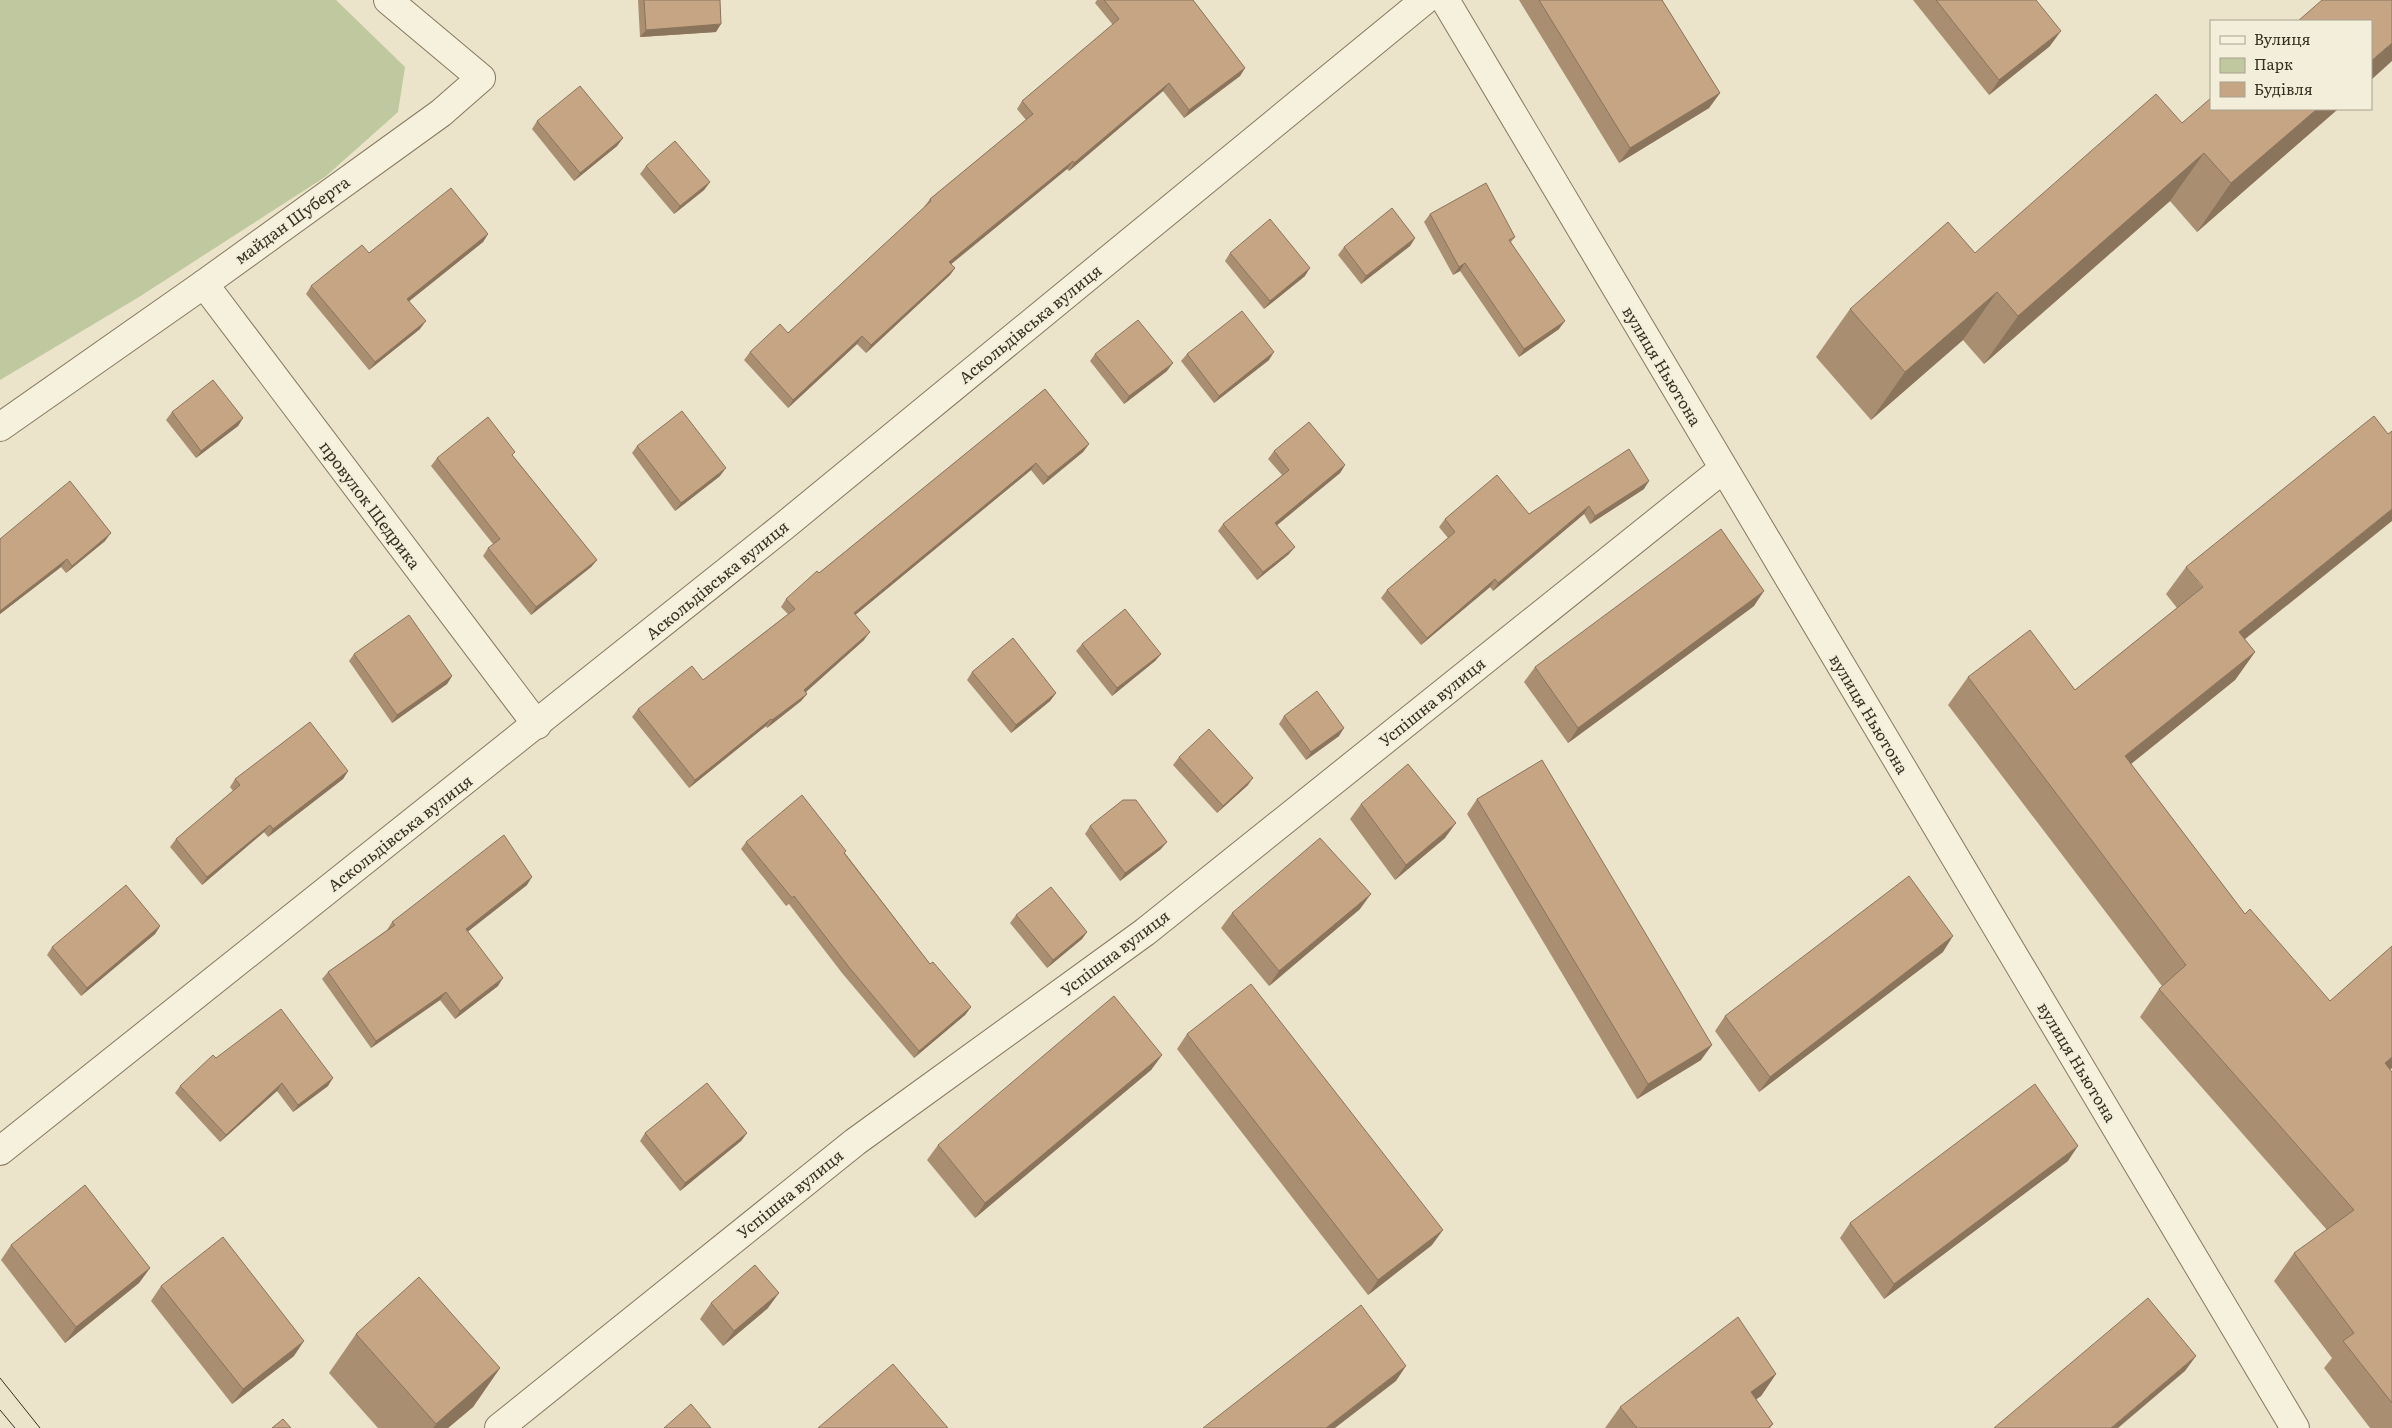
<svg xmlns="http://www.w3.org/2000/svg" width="2392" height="1428" font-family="Literata,serif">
	<rect width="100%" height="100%" fill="#ebe4ca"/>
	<!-- green -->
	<path fill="#bfc89f" d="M 0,0 L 336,0 L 405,67 L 398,112 L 325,177 L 139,297 L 0,380 Z"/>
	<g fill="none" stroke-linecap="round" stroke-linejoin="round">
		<defs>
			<g id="minor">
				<path d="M 1445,0 L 2295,1428"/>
				<path d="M 204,284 L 537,725"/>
				<path d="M 0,427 L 204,284 L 441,113 L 481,78 L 388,0"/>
				<path d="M 0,1151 L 784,526 L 1425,0"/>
				<path d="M 499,1428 L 855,1142 L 1145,932 L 1723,469"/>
			</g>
		</defs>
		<!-- minor casing -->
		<use href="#minor" stroke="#867860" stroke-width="30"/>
		<!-- minor -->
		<use href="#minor" stroke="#f6f1dd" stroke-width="28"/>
		<!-- tram -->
		<g stroke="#382f22" stroke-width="1">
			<path d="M 0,1378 L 40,1428"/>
			<path d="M 0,1410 L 15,1428"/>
		</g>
	</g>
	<!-- wall -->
	<g fill="#a98e72">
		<path d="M 638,0 L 720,0 L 716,32 L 640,37 Z"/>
		<path d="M 1097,0 L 1193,0 L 1245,68 L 1240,76 L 1184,118 L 1163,91 L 1069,171 L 1067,169 L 951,264 L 955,268 L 950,275 L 866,353 L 857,344 L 788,408 L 744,360 L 750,352 L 788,333 L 925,207 L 924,207 L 930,199 L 1026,120 L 1017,109 L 1022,101 L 1113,25 L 1095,3 Z"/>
		<path d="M 1519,0 L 1662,0 L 1720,93 L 1709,108 L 1619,163 Z"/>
		<path d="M 1913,0 L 2036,0 L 2050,46 L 1989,95 Z"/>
		<path d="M 2338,109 L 2197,232 L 2170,201 L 1984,364 L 1963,340 L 1871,420 L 1816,357 L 1850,309 L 1975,253 L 2182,123 Z"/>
		<path d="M 537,121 L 623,138 L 617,146 L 574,181 L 532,129 Z"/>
		<path d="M 646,166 L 710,182 L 704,190 L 674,214 L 640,174 Z"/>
		<path d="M 1430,214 L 1515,237 L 1511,242 L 1559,329 L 1519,357 L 1460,271 L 1453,275 L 1424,222 Z"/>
		<path d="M 488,234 L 483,242 L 409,301 L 420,329 L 369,370 L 306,294 L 311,286 L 369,253 Z"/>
		<path d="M 1415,238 L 1410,246 L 1361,284 L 1338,255 L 1344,247 Z"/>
		<path d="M 1230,253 L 1305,276 L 1264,309 L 1225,261 Z"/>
		<path d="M 1095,354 L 1167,371 L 1124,404 L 1090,361 Z"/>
		<path d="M 1187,354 L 1269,360 L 1214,403 L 1181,361 Z"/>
		<path d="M 1045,389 L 1089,444 L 1083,452 L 1043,485 L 1031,470 L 855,615 L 864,640 L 806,692 L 807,694 L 801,701 L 767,728 L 766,726 L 689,788 L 632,717 L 638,709 L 703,680 L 788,614 L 781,607 L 786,599 L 819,573 Z"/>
		<path d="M 172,412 L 243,418 L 238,426 L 196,458 L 166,420 Z"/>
		<path d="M 637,446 L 720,476 L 675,511 L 632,453 Z"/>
		<path d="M 1274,451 L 1345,465 L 1340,473 L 1277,525 L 1289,554 L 1257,580 L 1218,531 L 1223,524 L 1282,475 L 1268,459 Z"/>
		<path d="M 513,456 L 597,560 L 591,567 L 531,615 L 483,556 L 488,548 L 493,544 L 431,466 L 437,458 Z"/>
		<path d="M 1644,489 L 1590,524 L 1584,514 L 1493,591 L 1490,587 L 1421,645 L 1381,598 L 1387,590 L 1448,538 L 1439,527 L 1445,519 L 1529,514 Z"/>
		<path d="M 0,539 L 105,541 L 66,573 L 61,567 L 0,614 Z"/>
		<path d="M 2186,567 L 2255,652 L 2235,680 L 2131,764 L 2245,914 L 2330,1001 L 2392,1068 L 2390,1069 L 2392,1072 L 2392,1428 L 2370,1428 L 2324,1368 L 2332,1358 L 2274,1281 L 2294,1253 L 2327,1230 L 2140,1017 L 2159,989 L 2162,986 L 1948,705 L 1968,677 L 2075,690 L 2177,608 L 2166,594 Z"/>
		<path d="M 1754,606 L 1568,743 L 1524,682 L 1535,667 Z"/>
		<path d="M 1082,644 L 1161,654 L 1155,661 L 1112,696 L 1076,651 Z"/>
		<path d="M 354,654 L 452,676 L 447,684 L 392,723 L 349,661 Z"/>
		<path d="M 972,672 L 1056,693 L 1050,701 L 1011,733 L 967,680 Z"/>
		<path d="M 1284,716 L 1339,736 L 1306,760 L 1279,724 Z"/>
		<path d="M 1179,757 L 1248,785 L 1217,813 L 1173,765 Z"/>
		<path d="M 348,771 L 343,779 L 268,837 L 264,832 L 202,885 L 170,847 L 176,839 L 233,791 L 230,787 L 235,779 Z"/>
		<path d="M 1477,799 L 1701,1060 L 1637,1099 L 1467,814 Z"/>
		<path d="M 1361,804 L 1445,838 L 1395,880 L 1350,819 Z"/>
		<path d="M 1090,826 L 1161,849 L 1120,881 L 1085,834 Z"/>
		<path d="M 746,842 L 845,853 L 930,964 L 971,1007 L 965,1015 L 914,1058 L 842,973 L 789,904 L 786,906 L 741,849 Z"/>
		<path d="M 527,885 L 468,931 L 498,986 L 455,1019 L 440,1000 L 371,1048 L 322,979 L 328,972 L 387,930 L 392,922 Z"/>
		<path d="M 1360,909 L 1269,986 L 1221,928 L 1232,913 Z"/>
		<path d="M 1016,915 L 1087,932 L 1082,939 L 1047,968 L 1010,923 Z"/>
		<path d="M 160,926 L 155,934 L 81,996 L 47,955 L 52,947 Z"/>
		<path d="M 1943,952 L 1759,1092 L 1715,1031 L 1725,1016 Z"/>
		<path d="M 1187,1034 L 1432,1245 L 1368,1295 L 1177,1049 Z"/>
		<path d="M 1162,1055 L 1151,1070 L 975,1218 L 927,1160 L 938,1145 Z"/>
		<path d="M 216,1058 L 328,1086 L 293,1112 L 277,1091 L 220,1142 L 175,1093 L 180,1086 Z"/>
		<path d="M 645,1133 L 747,1133 L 741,1141 L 680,1191 L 640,1141 Z"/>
		<path d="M 2068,1161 L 1884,1299 L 1840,1238 L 1850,1223 Z"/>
		<path d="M 11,1245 L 150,1268 L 139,1283 L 65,1343 L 1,1260 Z"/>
		<path d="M 161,1286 L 294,1356 L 232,1404 L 151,1301 Z"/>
		<path d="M 711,1303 L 768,1308 L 723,1346 L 700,1319 Z"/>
		<path d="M 356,1334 L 500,1368 L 473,1407 L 448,1428 L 378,1428 L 329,1373 Z"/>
		<path d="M 1776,1374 L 1761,1396 L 1756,1399 L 1773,1424 L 1770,1428 L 1605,1428 L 1620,1407 Z"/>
	</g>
	<!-- shaded-wall -->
	<g fill="#8a745c">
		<path d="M 721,24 L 716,32 L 640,37 L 646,30 Z"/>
		<path d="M 2061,31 L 2050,46 L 1989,95 L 1999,80 Z"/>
		<path d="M 2392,43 L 2392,61 L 2371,80 L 2371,61 Z"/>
		<path d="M 1245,68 L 1240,76 L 1184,118 L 1189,110 Z"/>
		<path d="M 1169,83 L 1163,91 L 1069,171 L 1074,163 Z"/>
		<path d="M 1720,93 L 1709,108 L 1619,163 L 1630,148 Z"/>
		<path d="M 2317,109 L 2338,109 L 2197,232 L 2231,183 Z"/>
		<path d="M 623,138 L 617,146 L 574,181 L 580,173 Z"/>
		<path d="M 2204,153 L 2170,201 L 1984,364 L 2018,316 Z"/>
		<path d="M 1073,161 L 1067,169 L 944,270 L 949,262 Z"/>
		<path d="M 710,182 L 704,190 L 674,214 L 680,206 Z"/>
		<path d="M 488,234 L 483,242 L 402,307 L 407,299 Z"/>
		<path d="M 1415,238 L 1410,246 L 1361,284 L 1366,276 Z"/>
		<path d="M 1465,263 L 1460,271 L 1453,275 L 1459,267 Z"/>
		<path d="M 955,268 L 950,275 L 866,353 L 871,345 Z"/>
		<path d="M 1310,268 L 1305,276 L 1264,309 L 1270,301 Z"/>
		<path d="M 1997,292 L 1963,340 L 1871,420 L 1905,372 Z"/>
		<path d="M 426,321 L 420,329 L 369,370 L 375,362 Z"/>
		<path d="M 1565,321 L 1559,329 L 1519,357 L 1524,349 Z"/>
		<path d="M 862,336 L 857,344 L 788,408 L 793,400 Z"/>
		<path d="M 1274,352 L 1269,360 L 1214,403 L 1219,396 Z"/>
		<path d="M 1173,363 L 1167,371 L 1124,404 L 1129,396 Z"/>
		<path d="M 243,418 L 238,426 L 196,458 L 201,451 Z"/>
		<path d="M 1089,444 L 1083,452 L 1043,485 L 1048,477 Z"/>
		<path d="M 1036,463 L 1031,470 L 848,621 L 854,613 Z"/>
		<path d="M 1345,465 L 1340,473 L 1270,531 L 1275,523 Z"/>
		<path d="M 726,468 L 720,476 L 675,511 L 681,503 Z"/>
		<path d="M 1649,481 L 1644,489 L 1590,524 L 1595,516 Z"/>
		<path d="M 1589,506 L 1584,514 L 1493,591 L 1498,583 Z"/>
		<path d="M 2392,509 L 2392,521 L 2219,660 L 2239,632 Z"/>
		<path d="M 111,533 L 105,541 L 66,573 L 72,566 Z"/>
		<path d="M 1295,547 L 1289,554 L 1257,580 L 1263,572 Z"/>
		<path d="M 67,559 L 61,567 L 0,614 L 0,611 Z"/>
		<path d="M 597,560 L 591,567 L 531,615 L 536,607 Z"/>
		<path d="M 1495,579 L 1490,587 L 1421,645 L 1427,638 Z"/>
		<path d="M 1764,591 L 1754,606 L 1568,743 L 1578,728 Z"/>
		<path d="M 870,632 L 864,640 L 799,698 L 804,690 Z"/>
		<path d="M 2255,652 L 2235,680 L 2106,784 L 2125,756 Z"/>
		<path d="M 1161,654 L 1155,661 L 1112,696 L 1117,688 Z"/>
		<path d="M 452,676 L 447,684 L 392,723 L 397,715 Z"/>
		<path d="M 1056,693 L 1050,701 L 1011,733 L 1016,725 Z"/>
		<path d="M 807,694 L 801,701 L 767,728 L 772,720 Z"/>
		<path d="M 771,719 L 766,726 L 689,788 L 695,780 Z"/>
		<path d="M 1344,728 L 1339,736 L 1306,760 L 1311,752 Z"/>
		<path d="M 348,771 L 343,779 L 268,837 L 273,829 Z"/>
		<path d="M 1253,778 L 1248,785 L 1217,813 L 1223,806 Z"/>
		<path d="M 1456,823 L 1445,838 L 1395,880 L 1406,865 Z"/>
		<path d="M 270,825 L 264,832 L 202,885 L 207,877 Z"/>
		<path d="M 1167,842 L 1161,849 L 1120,881 L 1125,873 Z"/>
		<path d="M 532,877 L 527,885 L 461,937 L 466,929 Z"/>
		<path d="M 1371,894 L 1360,909 L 1269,986 L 1279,971 Z"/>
		<path d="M 160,926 L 155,934 L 81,996 L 87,988 Z"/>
		<path d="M 1087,932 L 1082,939 L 1047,968 L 1053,960 Z"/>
		<path d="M 1953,936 L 1943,952 L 1759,1092 L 1770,1077 Z"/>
		<path d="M 503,978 L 498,986 L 455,1019 L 460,1011 Z"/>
		<path d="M 446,992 L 440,1000 L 371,1048 L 376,1041 Z"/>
		<path d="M 971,1007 L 965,1015 L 914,1058 L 919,1051 Z"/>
		<path d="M 1712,1045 L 1701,1060 L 1637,1099 L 1648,1084 Z"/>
		<path d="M 1162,1055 L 1151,1070 L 975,1218 L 985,1203 Z"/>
		<path d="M 2392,1057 L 2392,1068 L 2365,1091 L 2385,1063 Z"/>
		<path d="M 333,1078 L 328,1086 L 293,1112 L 298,1105 Z"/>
		<path d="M 282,1083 L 277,1091 L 220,1142 L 226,1135 Z"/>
		<path d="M 747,1133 L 741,1141 L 680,1191 L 685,1183 Z"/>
		<path d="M 2078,1146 L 2068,1161 L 1884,1299 L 1894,1284 Z"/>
		<path d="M 1443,1230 L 1432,1245 L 1368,1295 L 1378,1280 Z"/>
		<path d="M 150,1268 L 139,1283 L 65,1343 L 76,1327 Z"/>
		<path d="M 779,1293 L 768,1308 L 723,1346 L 734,1331 Z"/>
		<path d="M 304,1341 L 294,1356 L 232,1404 L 243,1389 Z"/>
		<path d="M 2196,1356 L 2185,1371 L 2118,1428 L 2111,1428 Z"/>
		<path d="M 1406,1366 L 1396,1381 L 1335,1428 L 1326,1428 Z"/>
		<path d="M 500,1368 L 473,1407 L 448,1428 L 433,1428 L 436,1424 Z"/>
		<path d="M 1776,1374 L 1761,1396 L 1736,1414 L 1751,1392 Z"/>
	</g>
	<!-- building -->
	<g fill="#c5a584" stroke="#8a745c">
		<path d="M 644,0 L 720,0 L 721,24 L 646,30 Z"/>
		<path d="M 1104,0 L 1193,0 L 1245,68 L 1189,110 L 1169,83 L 1074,163 L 1073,161 L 949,262 L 955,268 L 871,345 L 862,336 L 793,400 L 750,352 L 780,324 L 788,333 L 931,201 L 930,199 L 1033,114 L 1022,101 L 1119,19 Z"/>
		<path d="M 1539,0 L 1662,0 L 1720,93 L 1630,148 Z"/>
		<path d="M 1936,0 L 2036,0 L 2061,31 L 1999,80 Z"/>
		<path d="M 2322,0 L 2392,0 L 2392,43 L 2371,61 L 2371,21 L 2298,21 Z"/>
		<path d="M 580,86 L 623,138 L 580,173 L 537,121 Z"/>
		<path d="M 2156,94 L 2182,123 L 2211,98 L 2211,109 L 2317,109 L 2231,183 L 2204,153 L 2018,316 L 1997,292 L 1905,372 L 1850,309 L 1948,222 L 1975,253 Z"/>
		<path d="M 675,141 L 710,182 L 680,206 L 646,166 Z"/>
		<path d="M 1486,183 L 1515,237 L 1509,240 L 1565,321 L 1524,349 L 1465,263 L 1459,267 L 1430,214 Z"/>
		<path d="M 451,188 L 488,234 L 407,299 L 426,321 L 375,362 L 311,286 L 362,245 L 369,253 Z"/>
		<path d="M 1392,208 L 1415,238 L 1366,276 L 1344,247 Z"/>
		<path d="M 1270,219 L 1310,268 L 1270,301 L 1230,253 Z"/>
		<path d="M 1242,311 L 1274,352 L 1219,396 L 1187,354 Z"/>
		<path d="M 1138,320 L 1173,363 L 1129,396 L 1095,354 Z"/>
		<path d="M 213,380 L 243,418 L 201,451 L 172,412 Z"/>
		<path d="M 1045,389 L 1089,444 L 1048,477 L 1036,463 L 854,613 L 870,632 L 804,690 L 807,694 L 772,720 L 771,719 L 695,780 L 638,709 L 692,666 L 703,680 L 795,609 L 786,599 L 817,571 L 819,573 Z"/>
		<path d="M 682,411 L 726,468 L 681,503 L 637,446 Z"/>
		<path d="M 2374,416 L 2388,434 L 2392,431 L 2392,509 L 2239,632 L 2255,652 L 2125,756 L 2245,914 L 2250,909 L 2330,1001 L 2392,946 L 2392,1057 L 2385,1063 L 2392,1072 L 2392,1403 L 2343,1341 L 2354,1333 L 2294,1253 L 2354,1210 L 2159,989 L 2186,965 L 1968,677 L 2030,630 L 2075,690 L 2203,587 L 2186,567 Z"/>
		<path d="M 488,417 L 515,452 L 512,455 L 597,560 L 536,607 L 488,548 L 500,539 L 437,458 Z"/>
		<path d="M 1309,422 L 1345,465 L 1275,523 L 1295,547 L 1263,572 L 1223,524 L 1289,470 L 1274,451 Z"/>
		<path d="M 1629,449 L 1649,481 L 1595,516 L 1589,506 L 1498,583 L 1495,579 L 1427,638 L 1387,590 L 1455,532 L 1445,519 L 1497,475 L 1529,514 Z"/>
		<path d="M 70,481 L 111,533 L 72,566 L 67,559 L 0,611 L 0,539 Z"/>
		<path d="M 1721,529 L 1764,591 L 1578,728 L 1535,667 Z"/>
		<path d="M 1125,609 L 1161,654 L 1117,688 L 1082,644 Z"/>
		<path d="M 409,615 L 452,676 L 397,715 L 354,654 Z"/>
		<path d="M 1013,638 L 1056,693 L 1016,725 L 972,672 Z"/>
		<path d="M 1317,691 L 1344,728 L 1311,752 L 1284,716 Z"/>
		<path d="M 310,722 L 348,771 L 273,829 L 270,825 L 207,877 L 176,839 L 240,785 L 235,779 Z"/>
		<path d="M 1209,729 L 1253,778 L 1223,806 L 1179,757 Z"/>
		<path d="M 1542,760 L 1712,1045 L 1648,1084 L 1477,799 Z"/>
		<path d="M 1408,764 L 1456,823 L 1406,865 L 1361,804 Z"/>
		<path d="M 802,795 L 846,851 L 844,853 L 930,964 L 933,962 L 971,1007 L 919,1051 L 848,966 L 794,896 L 792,898 L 746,842 Z"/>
		<path d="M 1123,800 L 1136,800 L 1167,842 L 1125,873 L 1090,826 Z"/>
		<path d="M 504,835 L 532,877 L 466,929 L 503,978 L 460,1011 L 446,992 L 376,1041 L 328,972 L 395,925 L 392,922 Z"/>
		<path d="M 1320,838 L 1371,894 L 1279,971 L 1232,913 Z"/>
		<path d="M 1909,876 L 1953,936 L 1770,1077 L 1725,1016 Z"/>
		<path d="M 126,885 L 160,926 L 87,988 L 52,947 Z"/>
		<path d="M 1051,887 L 1087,932 L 1053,960 L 1016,915 Z"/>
		<path d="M 1251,984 L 1443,1230 L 1378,1280 L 1187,1034 Z"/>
		<path d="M 1114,996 L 1162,1055 L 985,1203 L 938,1145 Z"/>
		<path d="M 281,1009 L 333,1078 L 298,1105 L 282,1083 L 226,1135 L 180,1086 L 213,1055 L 216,1058 Z"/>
		<path d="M 707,1083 L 747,1133 L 685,1183 L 645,1133 Z"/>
		<path d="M 2035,1084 L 2078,1146 L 1894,1284 L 1850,1223 Z"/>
		<path d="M 85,1185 L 150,1268 L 76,1327 L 11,1245 Z"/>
		<path d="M 223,1237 L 304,1341 L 243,1389 L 161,1286 Z"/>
		<path d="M 755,1265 L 779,1293 L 734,1331 L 711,1303 Z"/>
		<path d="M 419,1277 L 500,1368 L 436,1424 L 356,1334 Z"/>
		<path d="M 2148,1298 L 2196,1356 L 2111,1428 L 1994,1428 Z"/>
		<path d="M 1361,1305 L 1406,1366 L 1326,1428 L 1203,1428 Z"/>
		<path d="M 1738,1317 L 1776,1374 L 1751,1392 L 1773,1424 L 1768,1428 L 1637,1428 L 1620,1407 Z"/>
		<path d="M 893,1364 L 948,1428 L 818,1428 Z"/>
		<path d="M 691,1404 L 711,1428 L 664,1428 Z"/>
		<path d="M 283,1419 L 291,1428 L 272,1428 Z"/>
	</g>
	<g text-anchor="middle" stroke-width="4.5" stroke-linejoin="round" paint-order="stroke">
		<!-- street labels -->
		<g font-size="16" fill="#382f22" stroke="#f3eed9">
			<text transform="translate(292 220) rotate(-36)" y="6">майдан Шуберта</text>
			<text transform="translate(1030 324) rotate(-39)" y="6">Аскольдівська вулиця</text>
			<text transform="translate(1662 366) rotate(59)" y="6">вулиця Ньютона</text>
			<text transform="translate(370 505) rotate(53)" y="6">провулок Щедрика</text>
			<text transform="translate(717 580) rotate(-39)" y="6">Аскольдівська вулиця</text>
			<text transform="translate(1432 702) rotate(-39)" y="6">Успішна вулиця</text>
			<text transform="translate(1869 714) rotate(59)" y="6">вулиця Ньютона</text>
			<text transform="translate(400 833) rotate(-38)" y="6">Аскольдівська вулиця</text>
			<text transform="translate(1115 953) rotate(-37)" y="6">Успішна вулиця</text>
			<text transform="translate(2077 1062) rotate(59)" y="6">вулиця Ньютона</text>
			<text transform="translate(790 1194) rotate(-39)" y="6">Успішна вулиця</text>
		</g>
	</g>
	<!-- legend -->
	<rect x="2210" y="20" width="162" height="90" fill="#f3eed9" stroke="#a8a290"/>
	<rect x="2220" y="36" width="25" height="8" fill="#f6f1dd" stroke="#a8a290"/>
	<text x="2254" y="45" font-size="15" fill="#382f22">Вулиця</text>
	<rect x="2220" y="58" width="25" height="15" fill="#bfc89f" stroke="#a8a290"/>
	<text x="2254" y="70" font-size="15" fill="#382f22">Парк</text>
	<rect x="2220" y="82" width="25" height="15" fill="#c5a584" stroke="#a8a290"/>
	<text x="2254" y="95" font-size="15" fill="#382f22">Будівля</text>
</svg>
